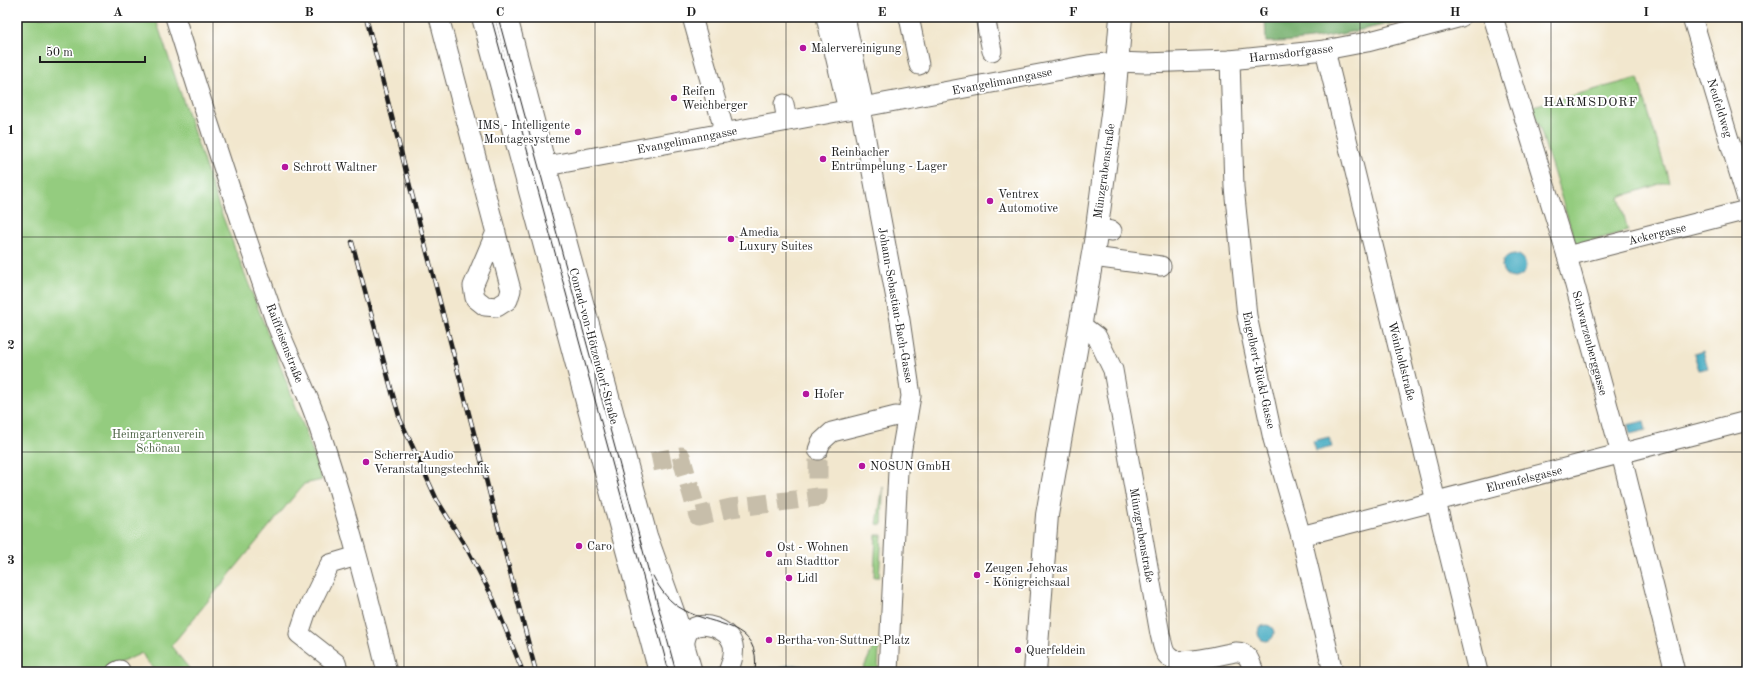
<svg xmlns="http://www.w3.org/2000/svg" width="1764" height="689" font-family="'Old Standard TT',serif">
	<rect width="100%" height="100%" fill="#fff"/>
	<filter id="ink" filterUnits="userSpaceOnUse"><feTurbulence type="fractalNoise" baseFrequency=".025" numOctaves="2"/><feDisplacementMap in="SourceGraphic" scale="8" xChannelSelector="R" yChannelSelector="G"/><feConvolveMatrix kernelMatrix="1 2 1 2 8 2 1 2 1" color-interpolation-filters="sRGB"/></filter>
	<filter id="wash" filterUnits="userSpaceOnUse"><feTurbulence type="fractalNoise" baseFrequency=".012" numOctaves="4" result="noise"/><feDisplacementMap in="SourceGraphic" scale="16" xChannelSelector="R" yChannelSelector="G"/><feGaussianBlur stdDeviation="0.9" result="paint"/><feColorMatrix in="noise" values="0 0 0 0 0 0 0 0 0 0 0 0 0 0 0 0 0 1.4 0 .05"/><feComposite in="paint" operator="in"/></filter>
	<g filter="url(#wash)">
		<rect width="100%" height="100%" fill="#f2e7ce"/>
		<!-- green -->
		<g fill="#94cc7f" stroke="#58744e">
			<path d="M 17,17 L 155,17 L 219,207 L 305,430 L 322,480 L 304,484 L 171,646 L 192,672 L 157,672 L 146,660 L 142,653 L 100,672 L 17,672 Z"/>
			<path d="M 1638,78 L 1669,181 L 1619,197 L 1628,231 L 1576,245 L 1533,106 Z"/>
			<path d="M 883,487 L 882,525 L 877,524 Z"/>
			<path d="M 876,535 L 882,535 L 879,577 L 874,577 Z"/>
			<path d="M 874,645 L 879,649 L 878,672 L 862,672 Z"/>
		</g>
		<!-- forest -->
		<path fill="#77b06e" stroke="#4a6645" d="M 1265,17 L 1419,17 C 1373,27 1314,43 1266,42 Z"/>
		<!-- water -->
		<g fill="#40a9c0" stroke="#2e626e">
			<circle cx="1514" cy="266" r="12"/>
			<path d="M 1703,351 L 1708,368 L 1699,370 L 1694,354 Z"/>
			<path d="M 1644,421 L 1646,430 L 1630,434 L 1628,425 Z"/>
			<path d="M 1329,437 L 1332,447 L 1316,451 L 1313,441 Z"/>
			<circle cx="1266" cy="633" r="8"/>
			<path d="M 794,665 L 807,667 L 817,672 L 772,672 L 784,666 Z"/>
		</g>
	</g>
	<g filter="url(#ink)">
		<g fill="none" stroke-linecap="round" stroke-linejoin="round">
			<!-- minor-tunnel -->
			<path stroke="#c7beaa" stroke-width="19" stroke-dasharray="19 10" stroke-linecap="butt" d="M 652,462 L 681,456 L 698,516 L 731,508 L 818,497 L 818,450"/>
			<defs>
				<g id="minor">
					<path d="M 175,17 C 207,119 240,221 276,323 C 289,357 307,390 318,425 C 345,506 367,589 387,672"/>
					<path d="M 439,17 L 511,290 L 508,300 L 497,307 L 485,306 L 475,298 L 473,286 L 496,232"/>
					<path d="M 692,17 L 725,133"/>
					<path d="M 826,17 L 848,110"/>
					<path d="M 845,17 L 864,107"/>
					<path d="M 909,17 L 919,65"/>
					<path d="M 985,17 L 992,51"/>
					<path d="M 1493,17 L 1567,256 L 1621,454 L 1675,672"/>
					<path d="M 1692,17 L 1747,199"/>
					<path d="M 1325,50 L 1478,672"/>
					<path d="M 1230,60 L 1234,187 L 1247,316 L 1273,439 L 1301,536 L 1333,672"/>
					<path d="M 784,104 L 787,121"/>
					<path d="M 860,108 L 900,320 L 910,389 L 911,396 L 898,471 L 888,672"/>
					<path d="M 531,171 L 552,165 L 1088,65 L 1117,62 L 1144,63 L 1230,60 L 1325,50 L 1367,42 L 1461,17"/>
					<path d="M 1097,229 L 1112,231"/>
					<path d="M 1567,256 L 1747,210"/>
					<path d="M 1093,257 L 1161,266"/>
					<path d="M 1081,325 L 1097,337 L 1113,370 L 1160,634 C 1162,641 1163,653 1169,657 C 1180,666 1220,655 1235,652 C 1248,651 1250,661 1254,672"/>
					<path d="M 818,450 L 821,442 L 832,432 L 896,416 L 907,418"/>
					<path d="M 646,536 L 641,556 L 673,672"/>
					<path d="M 1301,536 L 1747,421"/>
					<path d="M 684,648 C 685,642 685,635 690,630 C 702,619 729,629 733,645 C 735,654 731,664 728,672"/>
					<path d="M 116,672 L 120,670"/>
					<path d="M 339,672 L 336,663 L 299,634 L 306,613 L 330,564 L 357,556"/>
				</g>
				<g id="major">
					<path d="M 483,17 L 660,672"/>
					<path d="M 506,17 L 545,167 L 646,536 L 676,620 L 691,672"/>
					<path d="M 1035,672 L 1047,515 L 1095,242 L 1114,99 L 1121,17"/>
				</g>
			</defs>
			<!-- minor casing -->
			<use href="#minor" stroke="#67635a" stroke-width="21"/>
			<!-- major casing -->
			<use href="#major" stroke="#67635a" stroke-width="24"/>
			<!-- minor -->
			<use href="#minor" stroke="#fff" stroke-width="19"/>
			<!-- major -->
			<use href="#major" stroke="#fff" stroke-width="22"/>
			<!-- tram -->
			<g stroke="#1c1c1c" stroke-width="1">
				<path d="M 491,17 L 669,672"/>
				<path d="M 498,17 L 676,672"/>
				<path d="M 653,576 C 660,590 670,603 684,610 C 713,627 762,620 755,672"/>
			</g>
			<defs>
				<g id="rail">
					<path d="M 366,17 L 536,672"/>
					<path d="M 352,242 L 392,392 L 400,419 L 437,500 L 466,547 L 493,598 L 523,672"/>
				</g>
			</defs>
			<!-- rail casing -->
			<use href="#rail" stroke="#1c1c1c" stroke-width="4.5"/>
			<!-- rail -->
			<use href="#rail" stroke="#fff" stroke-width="3" stroke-dasharray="9" stroke-linecap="butt"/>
		</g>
	</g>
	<!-- grid -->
	<path fill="none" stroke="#1c1c1c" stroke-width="1" stroke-opacity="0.55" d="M 213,17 L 213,672M 404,17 L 404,672M 595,17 L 595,672M 786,17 L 786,672M 978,17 L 978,672M 1169,17 L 1169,672M 1360,17 L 1360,672M 1551,17 L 1551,672M 17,237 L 1747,237M 17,452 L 1747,452"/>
	<!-- markers -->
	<g fill="#b5179e" stroke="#fff" stroke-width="1.5">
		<circle cx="803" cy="48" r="4"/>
		<circle cx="674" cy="98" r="4"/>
		<circle cx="578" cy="132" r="4"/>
		<circle cx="823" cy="159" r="4"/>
		<circle cx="285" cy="167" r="4"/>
		<circle cx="990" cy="201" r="4"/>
		<circle cx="731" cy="239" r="4"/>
		<circle cx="806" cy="394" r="4"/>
		<circle cx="366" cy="462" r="4"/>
		<circle cx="862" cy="466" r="4"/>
		<circle cx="579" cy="546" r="4"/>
		<circle cx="769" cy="554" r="4"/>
		<circle cx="977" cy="575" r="4"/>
		<circle cx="789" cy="578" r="4"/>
		<circle cx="769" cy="640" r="4"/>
		<circle cx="1018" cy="650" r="4"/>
	</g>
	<g text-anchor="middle" stroke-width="4" stroke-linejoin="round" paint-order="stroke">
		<!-- poi labels -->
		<g font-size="12" fill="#1c1c1c" stroke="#fff" text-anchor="start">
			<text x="811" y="52">Malervereinigung</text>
			<text x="682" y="95">Reifen<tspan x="682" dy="14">Weichberger</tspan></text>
			<text x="570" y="129" text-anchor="end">IMS - Intelligente<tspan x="570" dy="14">Montagesysteme</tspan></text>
			<text x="831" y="156">Reinbacher<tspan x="831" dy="14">Entrümpelung - Lager</tspan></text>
			<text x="293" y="171">Schrott Waltner</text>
			<text x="998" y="198">Ventrex<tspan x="998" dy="14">Automotive</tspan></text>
			<text x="739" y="236">Amedia<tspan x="739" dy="14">Luxury Suites</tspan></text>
			<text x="814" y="398">Hofer</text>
			<text x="374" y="459">Scherrer Audio<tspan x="374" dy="14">Veranstaltungstechnik</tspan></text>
			<text x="870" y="470">NOSUN GmbH</text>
			<text x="587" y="550">Caro</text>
			<text x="777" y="551">Ost - Wohnen<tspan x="777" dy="14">am Stadttor</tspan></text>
			<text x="985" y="572">Zeugen Jehovas<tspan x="985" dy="14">- Königreichsaal</tspan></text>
			<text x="797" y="582">Lidl</text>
			<text x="777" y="644">Bertha-von-Suttner-Platz</text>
			<text x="1026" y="654">Querfeldein</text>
		</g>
		<!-- street labels -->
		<g font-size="12" fill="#1c1c1c" stroke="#fff">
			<text transform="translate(1291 53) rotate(-7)" y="4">Harmsdorfgasse</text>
			<text transform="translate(1002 81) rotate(-11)" y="4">Evangelimanngasse</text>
			<text transform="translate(1720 108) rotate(73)" y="4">Neufeldweg</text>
			<text transform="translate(687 140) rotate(-11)" y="4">Evangelimanngasse</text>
			<text transform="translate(1104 171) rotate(-82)" y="4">Münzgrabenstraße</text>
			<text transform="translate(1657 234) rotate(-14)" y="4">Ackergasse</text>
			<text transform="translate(896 305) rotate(80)" y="4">Johann-Sebastian-Bach-Gasse</text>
			<text transform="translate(285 343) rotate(69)" y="4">Raiffeisenstraße</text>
			<text transform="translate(1590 343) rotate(75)" y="4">Schwarzenberggasse</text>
			<text transform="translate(594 346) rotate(75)" y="4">Conrad-von-Hötzendorf-Straße</text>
			<text transform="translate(1402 361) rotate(76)" y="4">Weinholdstraße</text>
			<text transform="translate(1259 370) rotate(78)" y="4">Engelbert-Rückl-Gasse</text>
			<text transform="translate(1524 479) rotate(-14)" y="4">Ehrenfelsgasse</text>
			<text transform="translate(1142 535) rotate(80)" y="4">Münzgrabenstraße</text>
		</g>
		<!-- park labels -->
		<g font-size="12" fill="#4c6244" stroke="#fff">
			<text x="158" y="438">Heimgartenverein<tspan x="158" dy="14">Schönau</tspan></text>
		</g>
		<!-- neighbourhood labels -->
		<g font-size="13" letter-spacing="1" fill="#1c1c1c" stroke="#fff">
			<text x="1591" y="106">HARMSDORF</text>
		</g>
	</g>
	<!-- margin -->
	<rect width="1764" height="689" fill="none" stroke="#fff" stroke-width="44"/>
	<!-- scale -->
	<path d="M40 56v6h105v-6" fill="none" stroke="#1c1c1c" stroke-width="2"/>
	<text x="46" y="56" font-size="12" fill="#1c1c1c" stroke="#ffffff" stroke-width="3" paint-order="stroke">50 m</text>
	<rect x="22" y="22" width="1720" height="645" fill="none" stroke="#1c1c1c" stroke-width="1.5"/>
	<g font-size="13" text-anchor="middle" font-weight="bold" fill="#1c1c1c">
		<text x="118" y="16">A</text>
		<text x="309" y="16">B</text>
		<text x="500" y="16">C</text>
		<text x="691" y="16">D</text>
		<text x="882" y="16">E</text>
		<text x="1073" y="16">F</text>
		<text x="1264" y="16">G</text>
		<text x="1455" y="16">H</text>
		<text x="1646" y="16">I</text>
		<text x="11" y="134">1</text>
		<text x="11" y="349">2</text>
		<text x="11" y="564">3</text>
	</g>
</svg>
